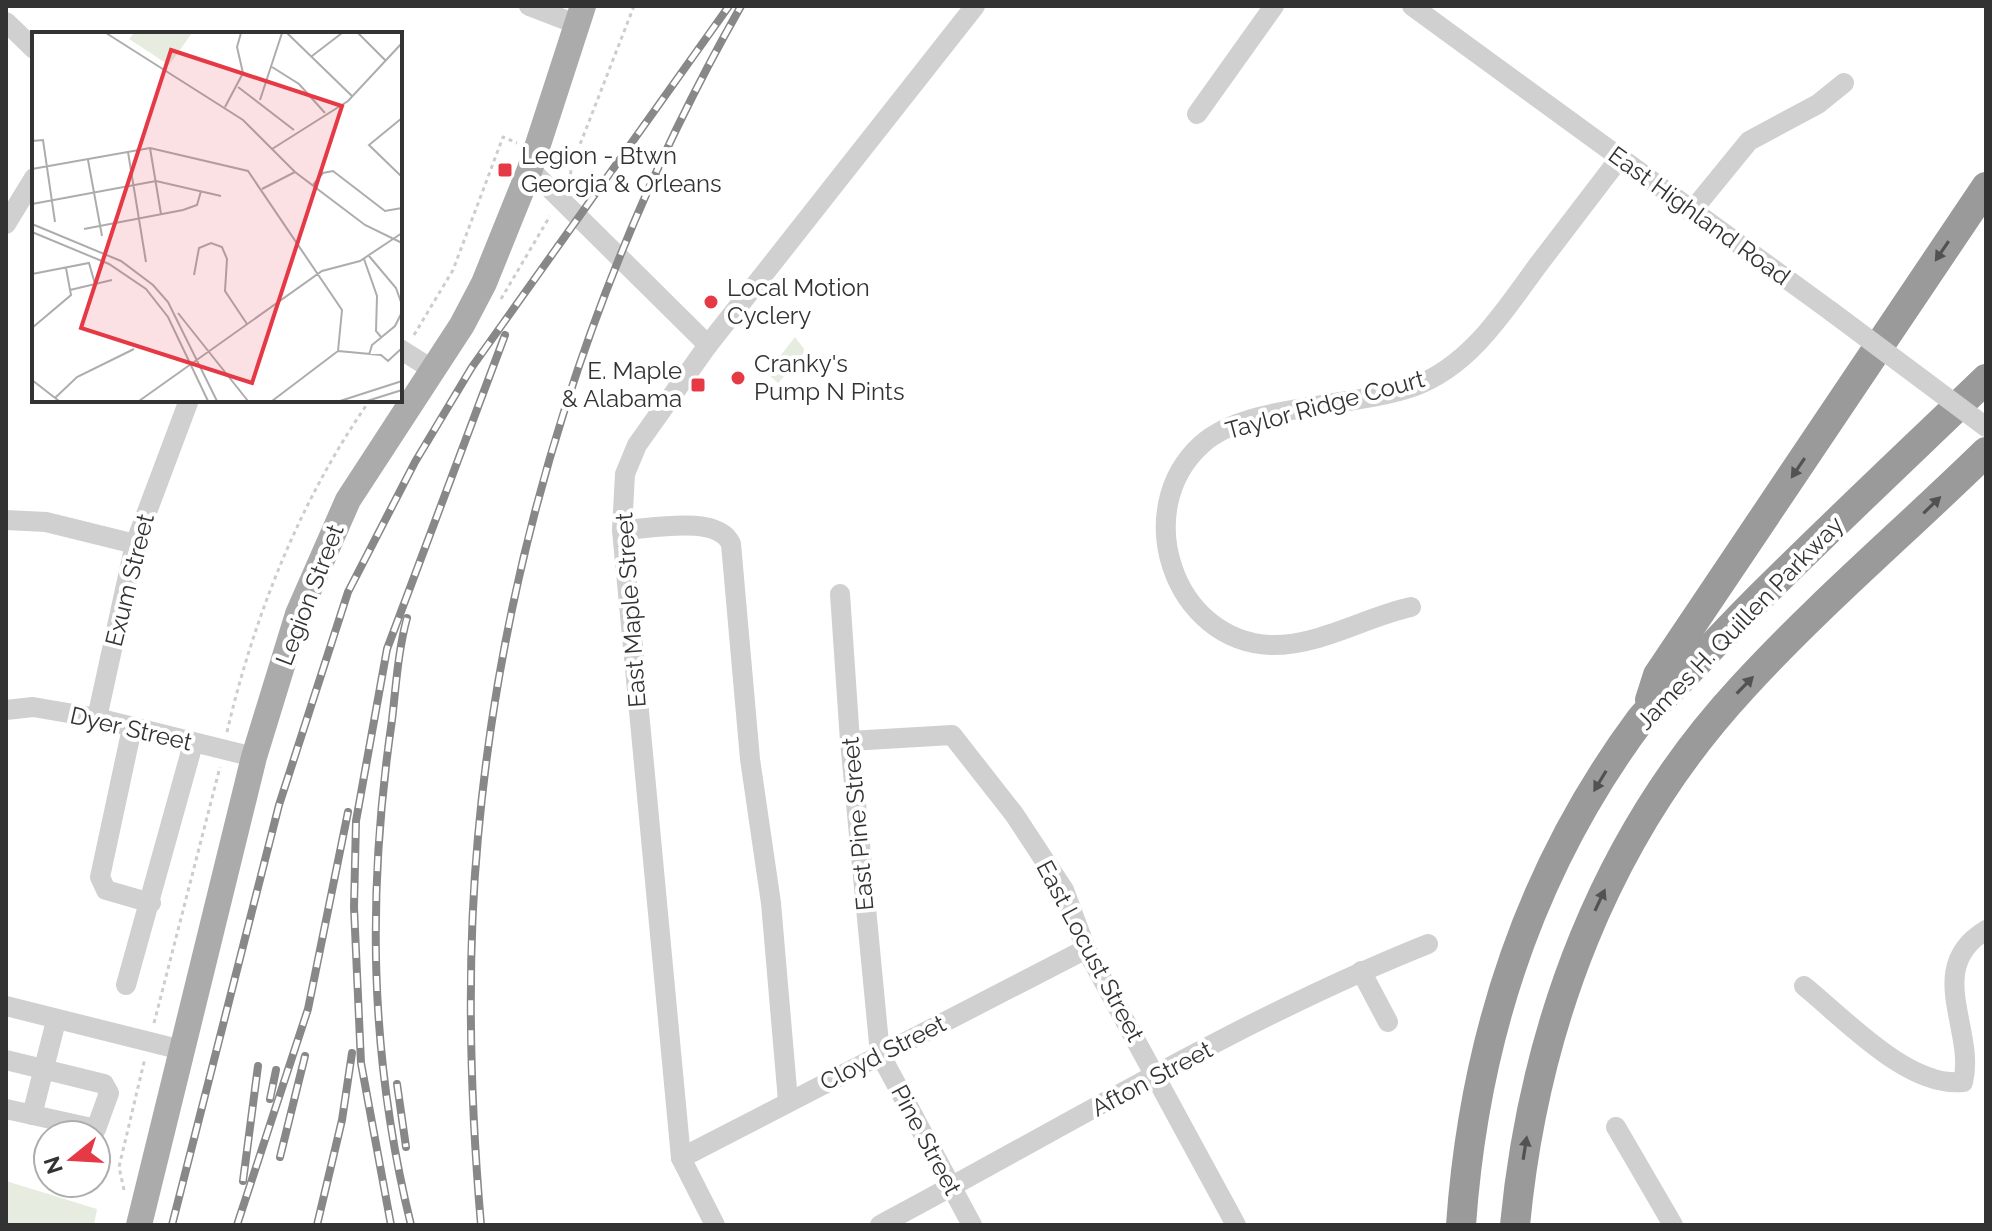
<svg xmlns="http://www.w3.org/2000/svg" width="1992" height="1231" font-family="Raleway,sans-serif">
	<rect width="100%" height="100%" fill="#fff"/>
	<!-- green -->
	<g fill="#e6ecdf">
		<path d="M 795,337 L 804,349 L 803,354 L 778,383 L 767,373 Z"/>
		<path d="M 6,1181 L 97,1209 L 94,1225 L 6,1225 Z"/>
	</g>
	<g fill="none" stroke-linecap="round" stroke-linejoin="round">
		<!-- path -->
		<g stroke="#cdcdcd" stroke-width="3" stroke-dasharray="4 4" stroke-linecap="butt">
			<path d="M 554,158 L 572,165"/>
			<path d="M 569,182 L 572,165 L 634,6"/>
			<path d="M 501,299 L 550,216"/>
			<path d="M 414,335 L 453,270 L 503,137 L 517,143"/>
			<path d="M 227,732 C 254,616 301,498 370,400"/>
			<path d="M 154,1023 L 220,767"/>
			<path d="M 124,1190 L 119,1167 L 145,1058"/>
		</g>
		<!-- minor -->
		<g stroke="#d0d0d0" stroke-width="20">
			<path d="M 529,6 L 576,24"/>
			<path d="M 1412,6 L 1832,312"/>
			<path d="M 6,22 L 34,49"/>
			<path d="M 1197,114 L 1274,6"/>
			<path d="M 530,169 L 708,345"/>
			<path d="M 1691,212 L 1749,141 L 1818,104 L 1844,83"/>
			<path d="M 6,224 L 34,178"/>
			<path d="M 400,349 L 430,368"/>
			<path d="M 6,520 L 46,522 L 135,544"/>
			<path d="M 622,530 C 650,529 718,514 731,544 L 750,759 L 771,903 L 788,1101"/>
			<path d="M 840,594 L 850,741 L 880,1054 L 972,1225"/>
			<path d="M 1411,607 C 1365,617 1319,646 1271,645 C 1173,641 1130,510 1201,445 C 1246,403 1355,408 1415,386 C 1471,365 1504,311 1538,265 C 1565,230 1592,194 1619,159"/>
			<path d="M 6,710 L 33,707 L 97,718 L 254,757"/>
			<path d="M 97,718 L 135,544 L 189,400"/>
			<path d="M 132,728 L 100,877 L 106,890 L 151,903"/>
			<path d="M 850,741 L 952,735 L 1014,814 L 1064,890 L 1086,949 L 1236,1225"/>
			<path d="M 1361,971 L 1388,1022"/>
			<path d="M 126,985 L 193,744"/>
			<path d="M 1804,986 C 1845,1019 1908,1088 1963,1082 C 1976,1030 1923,968 1986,930"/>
			<path d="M 6,1006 L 182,1050"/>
			<path d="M 6,1060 L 104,1084 L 109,1093 L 96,1129 L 6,1109"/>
			<path d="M 32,1115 L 56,1021"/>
			<path d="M 1616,1127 L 1673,1225"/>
			<path d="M 681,1158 L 1086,949"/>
			<path d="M 715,1225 L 681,1158 L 622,530 L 625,474 L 637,445 L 708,345 L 975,6"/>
			<path d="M 880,1225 C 1061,1129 1238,1020 1428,944"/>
		</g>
		<!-- major -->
		<path stroke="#ababab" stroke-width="26" d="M 139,1225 L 254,757 L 298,614 L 348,500 L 462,325 L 484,283 L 530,169 L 583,6"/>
		<!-- highway -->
		<g stroke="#9a9a9a" stroke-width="30">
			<path d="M 1650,700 L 1658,675 L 1986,187"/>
			<path d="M 1461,1225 C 1474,1041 1530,868 1641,719 C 1651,707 1664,697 1675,685 C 1701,659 1725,632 1751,606 C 1828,529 1907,455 1986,379"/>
			<path d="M 1515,1225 C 1534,1027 1605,836 1742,688 C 1818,605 1905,531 1986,452"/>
		</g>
		<defs>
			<g id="rail">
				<path d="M 407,618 C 398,651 396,686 392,720 C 367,892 369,1055 411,1225"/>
				<path d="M 397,1084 L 406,1147"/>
				<path d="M 270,1099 L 276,1070"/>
				<path d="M 280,1157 L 305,1056"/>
				<path d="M 243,1181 L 258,1066"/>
				<path d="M 172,1225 L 279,805 L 348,592 L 415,462 L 472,367 L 729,6"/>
				<path d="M 237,1225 L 308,1009 L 348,812"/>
				<path d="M 317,1225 L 342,1120 L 352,1053"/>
				<path d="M 391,1225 L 361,1063 L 354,907 L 356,821 L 387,649 L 505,335"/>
				<path d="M 481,1225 C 470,1097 466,966 478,837 C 504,546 597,260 741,6"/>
			</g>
		</defs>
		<!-- rail casing -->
		<use href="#rail" stroke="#888" stroke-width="8"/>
		<!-- rail -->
		<use href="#rail" stroke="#fff" stroke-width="5" stroke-dasharray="15" stroke-linecap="butt"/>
		<!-- minor-bridge -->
		<path stroke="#d0d0d0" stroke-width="20" d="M 1832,312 L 1986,427"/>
	</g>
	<!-- one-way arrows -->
	<defs><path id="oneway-solid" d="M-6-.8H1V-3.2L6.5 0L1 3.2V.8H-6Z" transform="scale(2)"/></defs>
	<g fill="#525252">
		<use href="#oneway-solid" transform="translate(1942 251) rotate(124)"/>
		<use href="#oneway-solid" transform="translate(1798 468) rotate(124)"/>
		<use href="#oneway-solid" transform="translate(1932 505) rotate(-44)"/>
		<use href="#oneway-solid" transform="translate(1745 685) rotate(-46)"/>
		<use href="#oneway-solid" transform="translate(1600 781) rotate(121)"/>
		<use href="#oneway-solid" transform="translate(1600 900) rotate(-65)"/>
		<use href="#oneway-solid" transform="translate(1525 1148) rotate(-81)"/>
	</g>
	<!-- markers -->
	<g fill="#e63946" stroke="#fff" stroke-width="3">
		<rect x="497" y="162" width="16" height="16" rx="4"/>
		<circle cx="711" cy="302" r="8"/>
		<circle cx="738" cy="378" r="8"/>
		<rect x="690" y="377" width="16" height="16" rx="4"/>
	</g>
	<g text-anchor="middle" stroke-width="8" stroke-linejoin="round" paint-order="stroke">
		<!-- poi labels -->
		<g font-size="24" fill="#333" stroke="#fff" text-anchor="start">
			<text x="521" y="164">Legion - Btwn<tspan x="521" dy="28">Georgia &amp; Orleans</tspan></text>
			<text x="727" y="296">Local Motion<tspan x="727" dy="28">Cyclery</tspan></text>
			<text x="754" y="372">Cranky's<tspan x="754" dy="28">Pump N Pints</tspan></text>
			<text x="682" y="379" text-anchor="end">E. Maple<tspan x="682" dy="28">&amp; Alabama</tspan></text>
		</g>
		<!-- street labels -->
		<g font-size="24" fill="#333" stroke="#fff">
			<text transform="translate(1699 216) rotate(36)" y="8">East Highland Road</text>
			<text transform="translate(1325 405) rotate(-15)" y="8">Taylor Ridge Court</text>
			<text transform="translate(130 580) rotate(-76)" y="8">Exum Street</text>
			<text transform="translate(310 595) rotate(-69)" y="8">Legion Street</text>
			<text transform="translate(631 610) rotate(-94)" y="8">East Maple Street</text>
			<text transform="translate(1740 623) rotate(-46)" y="8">James H. Quillen Parkway</text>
			<text transform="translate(131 729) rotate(13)" y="8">Dyer Street</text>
			<text transform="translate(858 824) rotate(-95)" y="8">East Pine Street</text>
			<text transform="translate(1090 951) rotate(62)" y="8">East Locust Street</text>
			<text transform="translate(883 1053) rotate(-27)" y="8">Cloyd Street</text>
			<text transform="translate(1152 1079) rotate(-28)" y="8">Afton Street</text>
			<text transform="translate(926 1140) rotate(62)" y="8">Pine Street</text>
		</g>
	</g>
	<!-- overview -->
	<g transform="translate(32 32)">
		<rect width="370" height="370" fill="#fff"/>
		<path d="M 102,1 L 160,1 L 137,33 L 97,7 Z" fill="#e6ecdf"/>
		<path fill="none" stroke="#adadad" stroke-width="2" d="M 74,1 L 211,88 L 263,140 L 333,193 L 370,211M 255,1 L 321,65M 326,1 L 354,29M 280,24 L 310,1M 240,35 L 267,52 L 293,81M 206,55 L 262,98M 228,68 L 250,1M 193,75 L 211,41 L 205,15 L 209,1M 370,86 L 337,113 L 370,145M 0,109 L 11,108 L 23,190M 118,116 L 129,182M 240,117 L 316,69 L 370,11M 96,120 L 114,230M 56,128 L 70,204M 0,137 L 118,116 L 216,139 L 310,278 L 306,319M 281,153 L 291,141 L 301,139 L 353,179 L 370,176M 230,157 L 263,140M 0,172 L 124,149 L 189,164M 0,192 L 89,229 L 121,253 L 136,270 L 185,369M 52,197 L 151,178 L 165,173 L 169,159M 0,200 L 77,232 L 114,257 L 136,285 L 176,369M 337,224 L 364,256 L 370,273M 332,227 L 345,264 L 344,299 L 349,305M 0,242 L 57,231 L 63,252M 162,243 L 167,216 L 179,211 L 190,215 L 195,227 L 193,259 L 215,292M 38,258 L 80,248M 146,281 L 216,369M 0,296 L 39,263 L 34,236M 306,319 L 349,323 L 356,329 L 370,316M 337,323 L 340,313 L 363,294 L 370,280M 0,348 L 27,369M 23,366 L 45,345 L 102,317M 107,369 L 290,239 L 328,229 L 370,201M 240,369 L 306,319M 308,369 L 370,349M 335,369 L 370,358"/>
		<path fill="#e63946" fill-opacity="0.15" stroke="#e63946" stroke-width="4" d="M 139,18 L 310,74 L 220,351 L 49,296 Z"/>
		<rect width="370" height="370" fill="none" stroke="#333" stroke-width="4"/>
	</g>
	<!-- border -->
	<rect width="1992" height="1231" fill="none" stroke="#333333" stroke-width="16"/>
	<!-- north arrow -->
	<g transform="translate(72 1159) rotate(252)"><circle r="38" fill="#ffffff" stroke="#adadad" stroke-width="2"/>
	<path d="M0-6L14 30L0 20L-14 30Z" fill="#e63946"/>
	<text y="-12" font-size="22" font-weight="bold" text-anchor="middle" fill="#333333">N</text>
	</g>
</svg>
